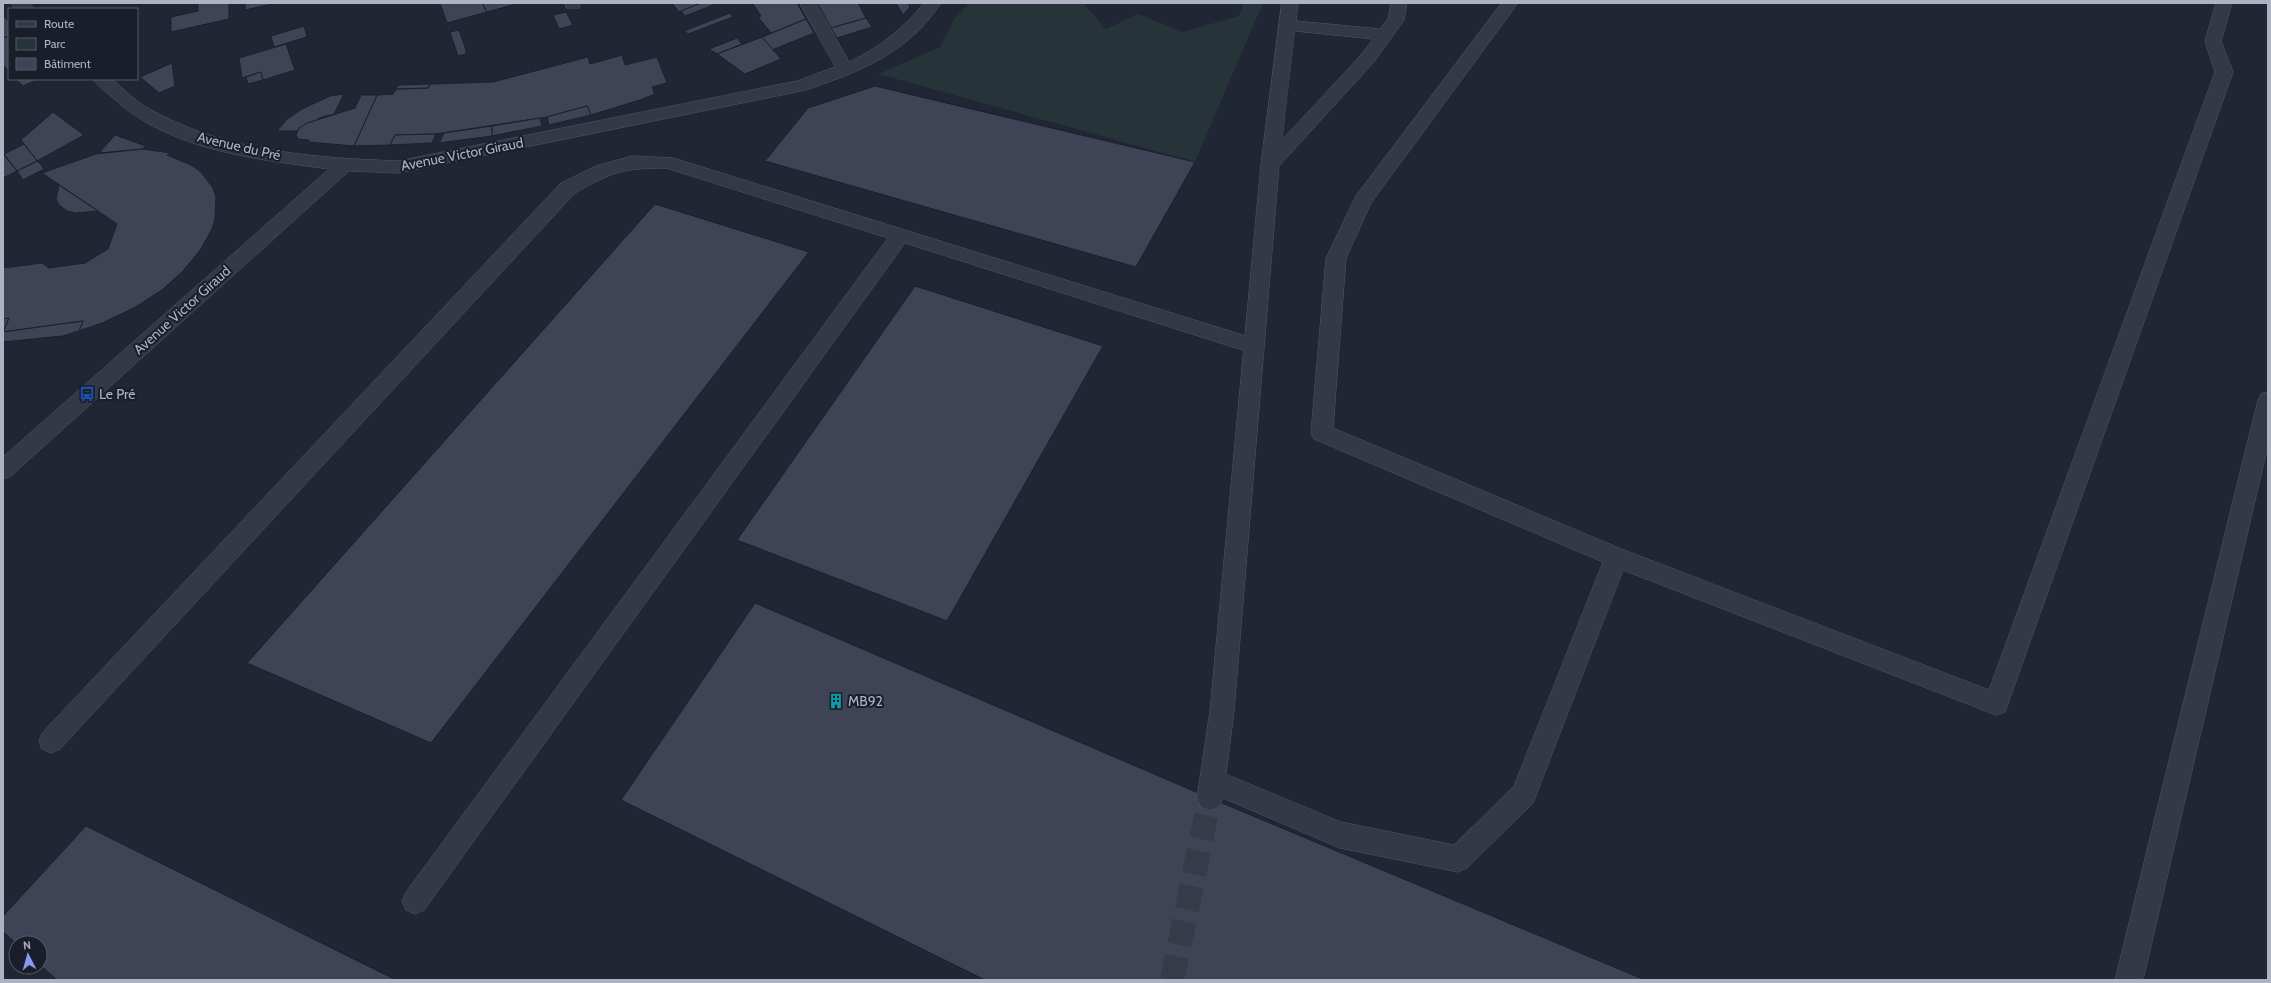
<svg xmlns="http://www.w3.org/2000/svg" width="2271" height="983" font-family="Cabin,sans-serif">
	<rect width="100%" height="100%" fill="#212635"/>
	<!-- green -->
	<path fill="#263439" d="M 970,3 L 1083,3 L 1106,29 L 1138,14 L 1183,32 L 1239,16 L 1244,3 L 1263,3 L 1195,162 L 879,74 L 940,47 L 955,18 Z"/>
	<!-- building -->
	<g fill="#3e4356" stroke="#1c1f2d">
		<path d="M 198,3 L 235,3 L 229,4 L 229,19 L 171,32 L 171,17 L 198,11 Z"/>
		<path d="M 245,3 L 277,3 L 245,10 Z"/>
		<path d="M 440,3 L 482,3 L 487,12 L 447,23 Z"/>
		<path d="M 482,3 L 520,3 L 487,12 Z"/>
		<path d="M 672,3 L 701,3 L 679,12 Z"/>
		<path d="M 701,3 L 718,3 L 685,16 L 681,11 Z"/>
		<path d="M 757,3 L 797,3 L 806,19 L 771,33 L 758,17 L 761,16 L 753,4 Z"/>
		<path d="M 822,3 L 858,3 L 866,18 L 831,28 L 818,4 Z"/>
		<path d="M 896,3 L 908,3 L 910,7 L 903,15 Z"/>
		<path d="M 566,12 L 573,25 L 559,29 L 553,15 Z"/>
		<path d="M 730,13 L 733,17 L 688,34 L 684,31 Z"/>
		<path d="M 3,16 L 9,22 L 9,36 L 3,38 Z"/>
		<path d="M 866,18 L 872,27 L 837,38 L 831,28 Z"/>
		<path d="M 806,19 L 814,33 L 772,50 L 762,37 Z"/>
		<path d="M 304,26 L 307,37 L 274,47 L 271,36 Z"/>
		<path d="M 459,30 L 466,50 L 466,54 L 458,56 L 450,32 Z"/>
		<path d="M 9,36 L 9,71 L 3,65 L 3,38 Z"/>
		<path d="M 762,37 L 781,59 L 745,74 L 717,54 Z"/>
		<path d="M 737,38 L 742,44 L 717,54 L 709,49 Z"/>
		<path d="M 286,44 L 295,70 L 263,80 L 261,72 L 242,78 L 239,58 Z"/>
		<path d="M 622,55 L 625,65 L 657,57 L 667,83 L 652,87 L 655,94 L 640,100 L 591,115 L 587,106 L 547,117 L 436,134 L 395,135 L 390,145 L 354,146 L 377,95 L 393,94 L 396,89 L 428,88 L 430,84 L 493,82 L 588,57 L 590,64 Z"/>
		<path d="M 172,63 L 175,86 L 159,93 L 140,77 Z"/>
		<path d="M 261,72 L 263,80 L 248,84 L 246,77 Z"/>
		<path d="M 16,79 L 39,79 L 23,86 Z"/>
		<path d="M 430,84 L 428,88 L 396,89 L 398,85 Z"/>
		<path d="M 875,86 L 1195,162 L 1136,267 L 765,161 L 808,108 Z"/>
		<path d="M 344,94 L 334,114 L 319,118 L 318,121 L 307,123 L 297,131 L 277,131 L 287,119 L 302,109 L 330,96 Z"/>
		<path d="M 361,95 L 377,95 L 354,146 L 308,142 L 309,140 L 298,139 L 296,135 L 299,128 L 307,123 L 355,108 Z"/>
		<path d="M 587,106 L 591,115 L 549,125 L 547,117 Z"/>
		<path d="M 53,112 L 84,135 L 37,161 L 21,140 Z"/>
		<path d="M 540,118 L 542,126 L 492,136 L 492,126 Z"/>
		<path d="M 492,126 L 492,136 L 439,143 L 444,133 Z"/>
		<path d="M 436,134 L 432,143 L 390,145 L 395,135 Z"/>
		<path d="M 115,135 L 135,142 L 145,146 L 143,149 L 99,153 Z"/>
		<path d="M 24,144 L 37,161 L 17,171 L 4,154 Z"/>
		<path d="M 143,149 L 171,153 L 167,155 L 191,165 L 201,172 L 213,188 L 216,197 L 215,219 L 212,229 L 201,249 L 183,271 L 162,290 L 134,308 L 102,323 L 79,331 L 83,321 L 3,332 L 9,318 L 3,319 L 3,268 L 42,263 L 49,268 L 85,263 L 108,249 L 117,224 L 42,173 L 96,154 Z"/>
		<path d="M 3,154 L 17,171 L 3,178 Z"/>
		<path d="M 38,161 L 44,169 L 23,180 L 17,171 Z"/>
		<path d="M 59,185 L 98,211 L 76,213 L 67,211 L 59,205 L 56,199 Z"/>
		<path d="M 655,204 L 809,252 L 431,743 L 247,663 Z"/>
		<path d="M 915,286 L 1103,346 L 947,621 L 737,540 Z"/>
		<path d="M 9,318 L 3,332 L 3,319 Z"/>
		<path d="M 83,321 L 79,331 L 63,336 L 3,342 L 3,332 Z"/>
		<path d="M 755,603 L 1210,798 L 1645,980 L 985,980 L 621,800 Z"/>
		<path d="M 86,826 L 396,980 L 57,980 L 40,965 L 40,943 L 16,943 L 3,932 L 3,916 Z"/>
	</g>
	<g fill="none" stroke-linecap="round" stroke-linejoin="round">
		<!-- minor-tunnel -->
		<path stroke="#363b4a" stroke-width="24" stroke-dasharray="24 12" stroke-linecap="butt" d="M 1172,980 L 1210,798"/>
		<defs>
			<g id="service">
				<path d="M 565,3 L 581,3 L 579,8 L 567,8 Z"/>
				<path d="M 1502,3 L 1518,3 L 1371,203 L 1346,258 L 1333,428 L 1624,550 L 1989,690 L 2215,72 L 2205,41 L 2216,3 L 2232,3 L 2221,41 L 2233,72 L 2005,712 L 1996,715 L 1623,570 L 1533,803 L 1467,868 L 1458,872 L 1340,848 L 1204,790 L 1200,781 L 1204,772 L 1213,769 L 1341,822 L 1454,845 L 1514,786 L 1603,562 L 1314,439 L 1311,433 L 1326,258 L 1356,196 Z"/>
				<path d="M 633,156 L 673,158 L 1262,341 L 1265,346 L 1262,351 L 1255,354 L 905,243 L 424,910 L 415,914 L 406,910 L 402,901 L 406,892 L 888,238 L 666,168 C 623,168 612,172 575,193 L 60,749 L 51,753 L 42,749 L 39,741 L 42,733 L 561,183 L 596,166 Z"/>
				<path d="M 2268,392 L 2268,445 L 2143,980 L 2115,980 L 2258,400 L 2261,394 Z"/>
			</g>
			<g id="minor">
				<path d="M 11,3 L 29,3 L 34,9 L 16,9 Z"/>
				<path d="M 800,3 L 816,3 L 849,62 C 880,47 903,29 924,3 L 941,3 C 907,54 861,71 806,90 L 398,173 L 349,171 L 11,476 L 3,479 L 3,457 L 329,169 C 256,159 170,151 113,98 C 106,92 98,87 93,79 L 112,79 C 121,87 130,96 140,103 C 146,108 154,111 161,115 C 232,152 319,158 398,161 L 797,81 L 835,67 Z"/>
				<path d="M 1282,3 L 1298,3 L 1296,21 L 1380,29 L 1388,19 L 1391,3 L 1407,3 L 1404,20 L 1373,63 L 1279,166 L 1234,711 L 1223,798 L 1219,807 L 1210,810 L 1201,807 L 1197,798 L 1210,711 L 1261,164 ZM 1295,31 L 1373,39 L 1361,55 L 1282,140 Z"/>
			</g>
		</defs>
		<!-- service casing -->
		<use href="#service" stroke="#525564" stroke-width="1"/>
		<!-- minor casing -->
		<use href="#minor" stroke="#525564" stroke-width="1"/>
		<!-- service -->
		<use href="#service" fill="#353846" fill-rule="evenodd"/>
		<!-- minor -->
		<use href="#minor" fill="#353846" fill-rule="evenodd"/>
	</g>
	<!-- icons -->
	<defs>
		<symbol id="bus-bare" viewBox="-9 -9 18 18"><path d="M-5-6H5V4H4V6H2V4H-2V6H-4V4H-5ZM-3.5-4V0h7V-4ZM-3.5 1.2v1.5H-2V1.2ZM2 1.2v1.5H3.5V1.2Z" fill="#1a4fb4" stroke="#1a1d2a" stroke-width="2.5" paint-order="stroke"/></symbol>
		<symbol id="building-bare" viewBox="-9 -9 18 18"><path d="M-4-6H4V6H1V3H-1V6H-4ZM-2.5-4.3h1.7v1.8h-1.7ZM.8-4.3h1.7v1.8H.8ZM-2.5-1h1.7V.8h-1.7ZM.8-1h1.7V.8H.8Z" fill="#0f9aa8" stroke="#1a1d2a" stroke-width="2.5" paint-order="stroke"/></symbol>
	</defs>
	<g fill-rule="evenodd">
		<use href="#bus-bare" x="76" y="383" width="22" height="22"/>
		<use href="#building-bare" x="825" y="690" width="22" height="22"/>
	</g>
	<g text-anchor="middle" stroke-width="4" stroke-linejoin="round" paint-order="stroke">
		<!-- street labels -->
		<g font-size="14" fill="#afb2c3" stroke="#1a1d2a">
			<text transform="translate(239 146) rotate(13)" y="5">Avenue du Pré</text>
			<text transform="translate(462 154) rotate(-11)" y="5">Avenue Victor Giraud</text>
			<text transform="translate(182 310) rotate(-42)" y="5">Avenue Victor Giraud</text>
		</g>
		<!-- poi labels -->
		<g font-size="14" fill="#afb2c3" stroke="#1a1d2a" text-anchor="start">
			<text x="99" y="399">Le Pré</text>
			<text x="848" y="706">MB92</text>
		</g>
	</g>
	<!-- border -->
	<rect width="2271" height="983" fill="none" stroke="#afb2c3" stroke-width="8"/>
	<!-- legend -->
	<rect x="8" y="8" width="130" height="72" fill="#1a1d2a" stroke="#565967"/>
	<rect x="16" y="21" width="20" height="6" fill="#353846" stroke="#565967"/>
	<text x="44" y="28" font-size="12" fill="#afb2c3">Route</text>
	<rect x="16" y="38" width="20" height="12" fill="#263439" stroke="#565967"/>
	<text x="44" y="48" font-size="12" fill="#afb2c3">Parc</text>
	<rect x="16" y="58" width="20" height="12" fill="#3e4356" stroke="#565967"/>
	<text x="44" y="68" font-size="12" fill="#afb2c3">Bâtiment</text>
	<!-- north arrow -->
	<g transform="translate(28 955) rotate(354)"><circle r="19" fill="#1a1d2a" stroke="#565967"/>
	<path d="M0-3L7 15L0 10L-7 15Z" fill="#8799ef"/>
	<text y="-6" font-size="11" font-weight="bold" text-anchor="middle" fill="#afb2c3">N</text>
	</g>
</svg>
